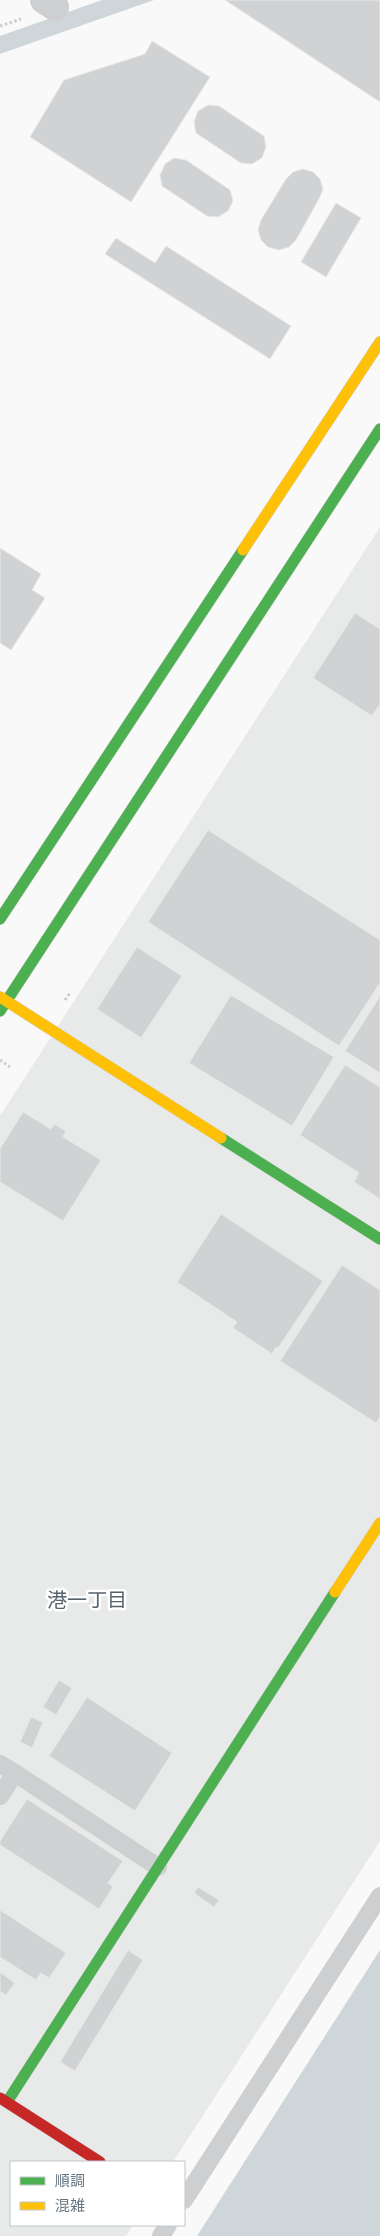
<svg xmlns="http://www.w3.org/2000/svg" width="380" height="2236" font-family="Mulish,'Noto Sans JP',sans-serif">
	<rect width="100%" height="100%" fill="#f9f9f9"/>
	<!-- built -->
	<path fill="#e8e9e9" d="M 380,527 L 380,1841 L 173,2162 L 11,2162 L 11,2225 L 133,2225 L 126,2236 L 0,2236 L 0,1116 Z"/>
	<!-- water -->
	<g fill="#ced6d9">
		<path d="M 102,0 L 154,0 L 0,54 L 0,36 Z"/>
		<path d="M 380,1950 L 380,2236 L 197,2236 Z"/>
	</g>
	<!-- building -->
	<g fill="#d0d2d3" stroke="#e8e8e8">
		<path d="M 225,0 L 380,0 L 380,102 Z"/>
		<path d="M 152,41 L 210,77 L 131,202 L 30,137 L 64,80 L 145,54 Z"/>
		<path d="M 208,105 L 219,106 L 264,136 L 266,147 L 262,158 L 252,164 L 241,163 L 196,133 L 194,122 L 198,111 Z"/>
		<path d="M 174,158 L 186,160 L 230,190 L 233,201 L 228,211 L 218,217 L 207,216 L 162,186 L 160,175 L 165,164 Z"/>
		<path d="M 303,169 L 313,172 L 320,179 L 323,189 L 320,197 L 296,240 L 289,247 L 279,250 L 268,247 L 261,240 L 258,230 L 261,220 L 286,179 L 293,172 Z"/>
		<path d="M 336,203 L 361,218 L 326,277 L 301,262 Z"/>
		<path d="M 116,238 L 155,263 L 166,246 L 291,326 L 270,359 L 105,254 Z"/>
		<path d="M 0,548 L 41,574 L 32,590 L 45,598 L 11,650 L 0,643 Z"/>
		<path d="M 355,613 L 380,629 L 380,704 L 372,716 L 313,678 Z"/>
		<path d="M 208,830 L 380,940 L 380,983 L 339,1046 L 148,922 Z"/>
		<path d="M 137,947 L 182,976 L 141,1038 L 97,1009 Z"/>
		<path d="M 231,995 L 334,1057 L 292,1126 L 189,1063 Z"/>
		<path d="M 380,996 L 380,1073 L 345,1051 Z"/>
		<path d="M 345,1065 L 380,1087 L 380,1199 L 354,1182 L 359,1173 L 300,1135 Z"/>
		<path d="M 23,1112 L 51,1129 L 54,1124 L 66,1131 L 63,1137 L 101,1160 L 63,1221 L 0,1182 L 0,1149 Z"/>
		<path d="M 221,1214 L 323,1281 L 278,1348 L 276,1347 L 272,1354 L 233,1328 L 237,1322 L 177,1282 Z"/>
		<path d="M 342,1265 L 380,1290 L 380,1417 L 376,1423 L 280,1361 Z"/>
		<path d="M 59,1680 L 72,1688 L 56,1715 L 43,1707 Z"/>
		<path d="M 87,1697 L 172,1753 L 135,1811 L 49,1756 Z"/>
		<path d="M 31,1717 L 43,1722 L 32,1748 L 20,1742 Z"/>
		<path d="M 27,1799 L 123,1861 L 108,1883 L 113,1887 L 99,1909 L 0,1845 L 0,1841 Z"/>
		<path d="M 198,1887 L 219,1900 L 214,1907 L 194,1893 Z"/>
		<path d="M 0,1910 L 66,1953 L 49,1978 L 41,1973 L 36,1980 L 0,1957 Z"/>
		<path d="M 128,1950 L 143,1960 L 75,2071 L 60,2062 Z"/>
		<path d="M 0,1972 L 15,1983 L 6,1995 L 0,1991 Z"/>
	</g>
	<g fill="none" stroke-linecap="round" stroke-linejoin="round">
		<defs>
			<g id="fast">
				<path d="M 0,919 L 243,550"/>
				<path d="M 0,1011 L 380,429"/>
				<path d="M 221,1138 L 380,1239"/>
				<path d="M 7,2102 L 335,1592"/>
			</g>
			<g id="slow">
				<path d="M 243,550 L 380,342"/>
				<path d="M 0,997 L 221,1138"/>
				<path d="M 335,1592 L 380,1523"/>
			</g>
			<path id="jam" d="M 0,2098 L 100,2162"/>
		</defs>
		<!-- fast casing -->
		<use href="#fast" stroke="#d5d6d7" stroke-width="12"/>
		<!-- slow casing -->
		<use href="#slow" stroke="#d5d6d7" stroke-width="12"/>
		<!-- jam casing -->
		<use href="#jam" stroke="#d5d6d7" stroke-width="12"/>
		<!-- path -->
		<g stroke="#cbcccd" stroke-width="3" stroke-dasharray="2.5 2.5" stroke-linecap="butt">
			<path d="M 0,26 L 21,19"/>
			<path d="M 65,1000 L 70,993"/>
			<path d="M 0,1060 L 10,1067"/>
		</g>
		<!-- lane -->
		<g stroke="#cecfd0" stroke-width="18">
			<path d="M 0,1764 L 15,1773 L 0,1796"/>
			<path d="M 15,1773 L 158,1867"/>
			<path d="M 184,2200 L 380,1896"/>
			<path d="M 161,2236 L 168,2225"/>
		</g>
		<!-- street -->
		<path stroke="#cecfd0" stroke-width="28" d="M 44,0 L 55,7"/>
		<!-- fast -->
		<use href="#fast" stroke="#4caf50" stroke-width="11"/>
		<!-- slow -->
		<use href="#slow" stroke="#ffc107" stroke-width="11"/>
		<!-- jam -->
		<use href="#jam" stroke="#c62828" stroke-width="11"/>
	</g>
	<g text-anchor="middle" stroke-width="5" stroke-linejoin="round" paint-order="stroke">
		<!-- neighbourhood labels -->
		<g font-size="20" fill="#57646e" stroke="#fff">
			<text x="87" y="1607">港一丁目</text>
		</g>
	</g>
	<!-- legend -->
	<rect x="10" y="2161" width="175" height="65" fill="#ffffff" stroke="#c1c8cd"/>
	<rect x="20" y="2177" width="25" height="8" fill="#4caf50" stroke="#c1c8cd"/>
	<text x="55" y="2186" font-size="15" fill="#657683">順調</text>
	<rect x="20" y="2202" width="25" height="8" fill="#ffc107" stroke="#c1c8cd"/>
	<text x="55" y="2211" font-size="15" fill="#657683">混雑</text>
</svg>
